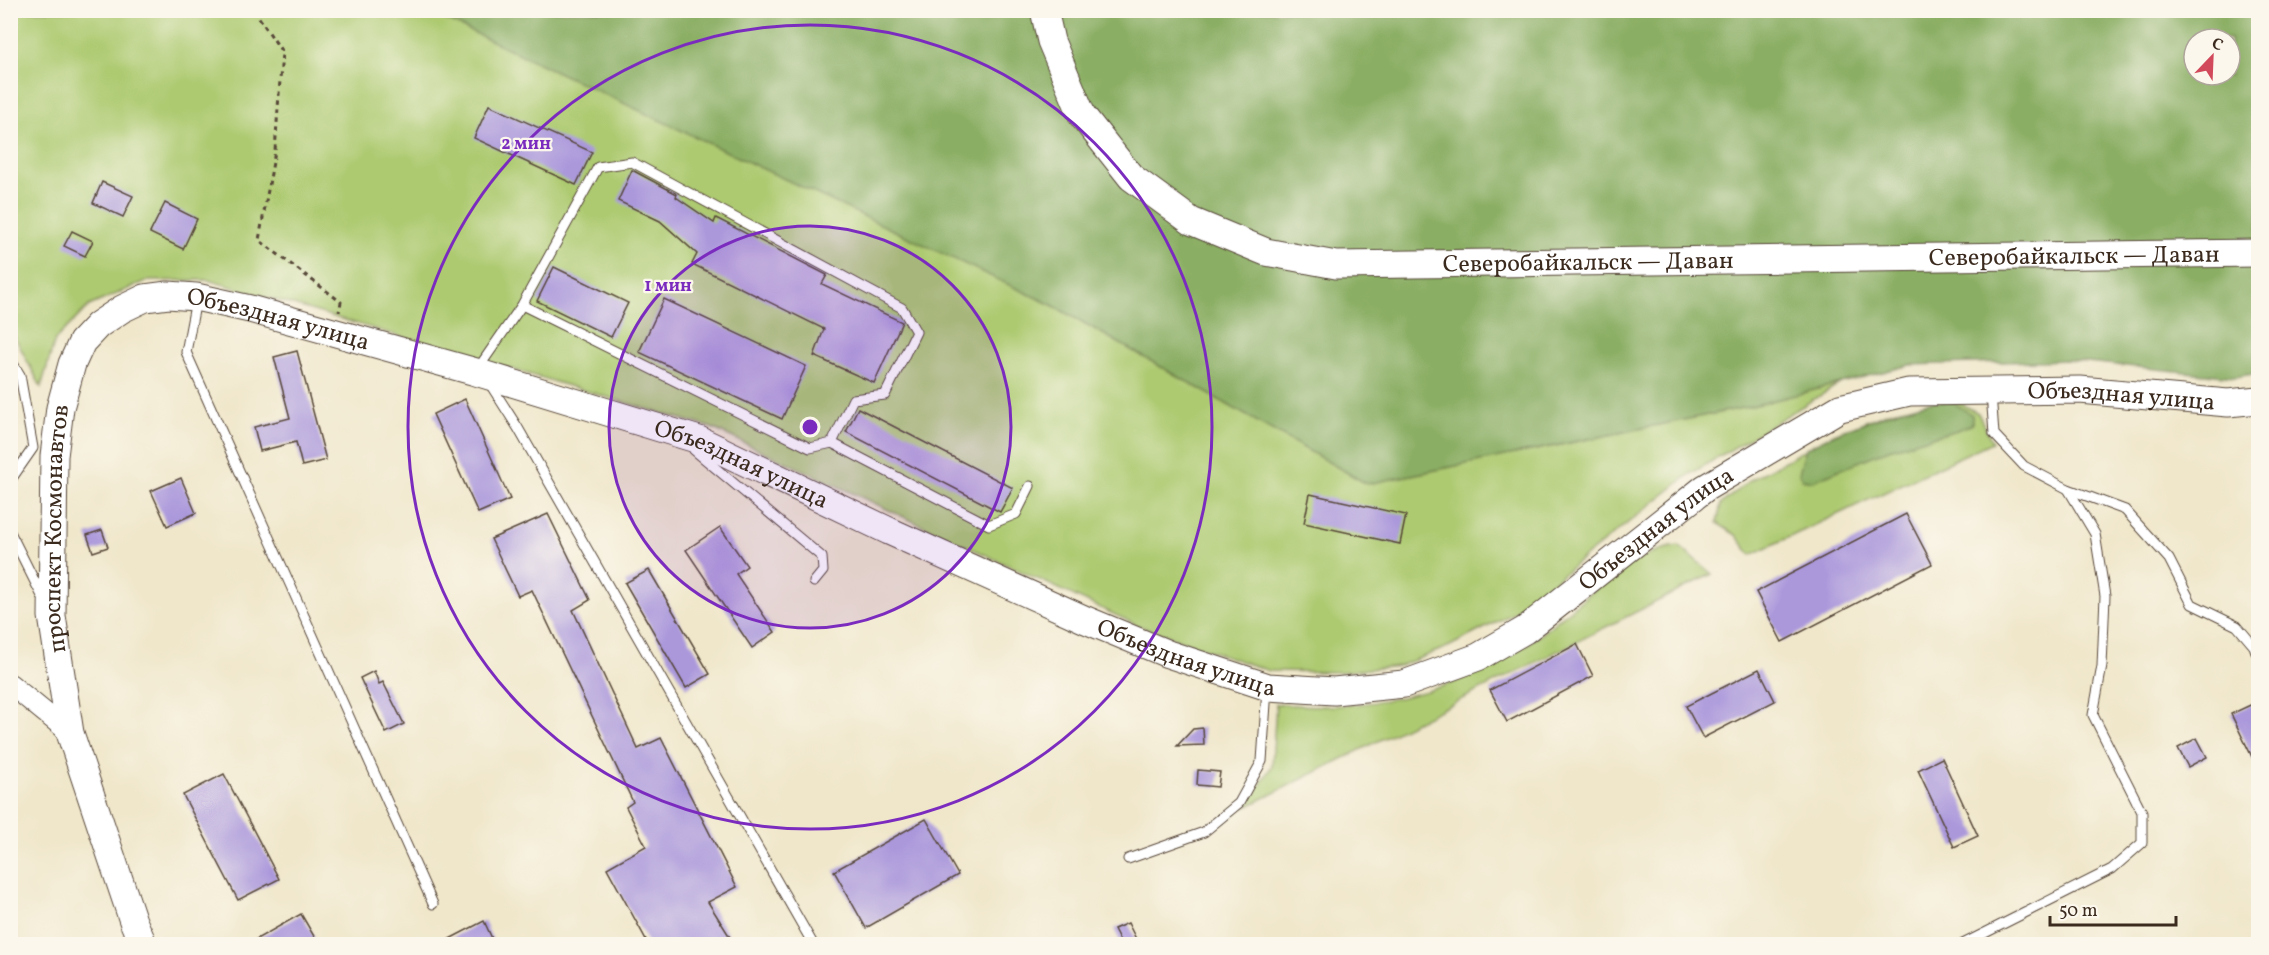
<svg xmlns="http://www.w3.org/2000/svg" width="2269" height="955" font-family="Vollkorn,serif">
	<rect width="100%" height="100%" fill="#fbf7ec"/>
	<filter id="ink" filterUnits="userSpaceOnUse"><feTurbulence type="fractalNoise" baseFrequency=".0167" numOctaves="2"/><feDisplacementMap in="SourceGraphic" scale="12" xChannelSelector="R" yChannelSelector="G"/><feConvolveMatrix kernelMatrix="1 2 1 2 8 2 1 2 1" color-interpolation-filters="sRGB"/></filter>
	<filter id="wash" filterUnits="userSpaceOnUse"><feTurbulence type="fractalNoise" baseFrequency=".008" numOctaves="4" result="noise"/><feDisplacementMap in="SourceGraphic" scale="24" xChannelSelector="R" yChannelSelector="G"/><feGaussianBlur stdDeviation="1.35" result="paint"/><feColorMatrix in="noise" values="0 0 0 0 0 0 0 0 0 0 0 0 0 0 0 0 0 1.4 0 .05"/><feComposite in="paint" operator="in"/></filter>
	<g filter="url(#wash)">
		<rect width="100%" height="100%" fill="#f0e7cb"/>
		<!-- green -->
		<g fill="#adca71" stroke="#747a48" stroke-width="1.5">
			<path d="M 428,10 L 1054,306 L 1367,484 L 1752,406 L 1841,383 L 1690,474 L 1512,614 L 1450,646 L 1400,666 L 1339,672 L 1269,671 L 1137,625 L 712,428 L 208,280 L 146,281 L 89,306 L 55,340 L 41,387 L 11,330 L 11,11 Z"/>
			<path d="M 1953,399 L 1978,413 L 1992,442 L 1751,555 L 1736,535 L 1717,523 L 1721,504 L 1750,480 L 1834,434 L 1891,411 Z"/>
			<path d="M 1679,546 L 1712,574 L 1246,807 L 1272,766 L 1276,704 C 1294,705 1313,706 1331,706 C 1395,704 1462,686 1517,651 C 1566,621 1620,552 1679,546 Z"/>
		</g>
		<!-- forest -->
		<g fill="#8aae63" stroke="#626c40" stroke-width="1.5" fill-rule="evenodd">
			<path d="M 428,11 L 2258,11 L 2258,373 L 2235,377 L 2067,360 L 1910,365 L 1752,406 L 1367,484 L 1054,306 ZM 2194,39 L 2230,39 L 2230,75 L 2194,75 Z"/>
			<path d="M 1933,401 L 1954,403 L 1972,415 L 1972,424 L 1954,431 L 1889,449 L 1813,481 L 1802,479 L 1799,473 L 1806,448 C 1847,427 1888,412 1933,401 Z"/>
		</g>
		<g id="blocks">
			<!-- building -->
			<g fill="#aa98db">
				<path d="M 489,105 L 592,152 L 576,185 L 474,138 Z"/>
				<path d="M 632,170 L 677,194 L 676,197 L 714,223 L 716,218 L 827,275 L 822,284 L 902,322 L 874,383 L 814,356 L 824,329 L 692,264 L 697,254 L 660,221 L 618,201 Z"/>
				<path d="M 102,182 L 133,196 L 123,217 L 93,203 Z"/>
				<path d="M 165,203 L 197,219 L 183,249 L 150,233 Z"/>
				<path d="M 72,231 L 93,241 L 85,256 L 64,246 Z"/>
				<path d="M 554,267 L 628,303 L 611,337 L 537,301 Z"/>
				<path d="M 664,299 L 806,366 L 782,419 L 639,352 Z"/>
				<path d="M 297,351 L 326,460 L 302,466 L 296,442 L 260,451 L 254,427 L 290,418 L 274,357 Z"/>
				<path d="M 465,399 L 510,499 L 478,513 L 433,414 Z"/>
				<path d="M 858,408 L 1013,488 L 1000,512 L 846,432 Z"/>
				<path d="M 181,478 L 196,513 L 167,526 L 151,491 Z"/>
				<path d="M 1310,494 L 1406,515 L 1400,544 L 1304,523 Z"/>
				<path d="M 548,514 L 590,600 L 573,610 L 638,749 L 661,738 L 737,887 L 708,902 L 735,945 L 649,945 L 607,868 L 646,846 L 626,807 L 633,802 L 532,590 L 518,596 L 491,539 Z"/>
				<path d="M 1906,514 L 1932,564 L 1782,642 L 1756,592 Z"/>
				<path d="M 720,527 L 747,566 L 736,574 L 775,632 L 752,648 L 686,550 Z"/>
				<path d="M 102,530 L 108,547 L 93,552 L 87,535 Z"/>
				<path d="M 649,570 L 710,674 L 686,688 L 625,583 Z"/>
				<path d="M 1577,644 L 1593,676 L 1507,722 L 1490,690 Z"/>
				<path d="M 1759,669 L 1775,701 L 1703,738 L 1686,706 Z"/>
				<path d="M 374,671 L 379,684 L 383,682 L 404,724 L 386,733 L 360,678 Z"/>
				<path d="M 2259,701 L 2259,771 L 2231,714 Z"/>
				<path d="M 1203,728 L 1204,745 L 1177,746 L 1193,729 Z"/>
				<path d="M 2197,738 L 2207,757 L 2188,767 L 2178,748 Z"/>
				<path d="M 1942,758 L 1978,836 L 1954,847 L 1918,770 Z"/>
				<path d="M 1198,770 L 1220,772 L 1218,787 L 1197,785 Z"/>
				<path d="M 224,774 L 279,879 L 238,900 L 183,795 Z"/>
				<path d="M 926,819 L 958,875 L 866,928 L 834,871 Z"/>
				<path d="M 301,914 L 315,938 L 304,945 L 246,945 Z"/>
				<path d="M 484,921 L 495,945 L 438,945 Z"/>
				<path d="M 1128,923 L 1139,945 L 1122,945 L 1114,929 Z"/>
			</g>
		</g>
	</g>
	<g filter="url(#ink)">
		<use href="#blocks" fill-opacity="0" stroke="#564638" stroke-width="1.5"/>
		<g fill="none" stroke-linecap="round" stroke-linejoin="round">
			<defs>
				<g id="lane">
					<path d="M 196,300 L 186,352 L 433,904"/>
					<path d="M 10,359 L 20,375 L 33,448 L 10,481"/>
					<path d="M 477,370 L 522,305 L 598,167 L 632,162 L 902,308 L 916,332 L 885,395 L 853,399 L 832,443 L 810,448 L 522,305"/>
					<path d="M 490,384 L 518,428 L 813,944"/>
					<path d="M 1991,393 L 1994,434 L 2024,466 L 2068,489 L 2125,510 L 2169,559 L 2192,604 L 2237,626 L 2254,646 L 2258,657"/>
					<path d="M 832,443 L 989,525 L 1016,514 L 1030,486"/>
					<path d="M 694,450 L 822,557 L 823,571 L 814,582"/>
					<path d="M 10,532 L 43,598"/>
					<path d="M 1128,859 L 1204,832 L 1239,803 L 1262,761 L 1267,689"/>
					<path d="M 1963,944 L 2112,869 L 2142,843 L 2142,812 L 2093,715 L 2102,666 L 2105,596 L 2095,534 L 2068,489"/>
				</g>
				<path id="street" d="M 10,684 L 70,733"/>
				<g id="secondary">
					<path id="s1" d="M 1044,10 L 1051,41 L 1082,115 L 1131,177 L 1191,221 L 1266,252 L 1336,265 L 2258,253"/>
					<path id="s2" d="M 143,944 L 133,921 L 70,733 L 52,616 L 54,456 L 60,408 L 72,364 L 82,342 L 98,325 L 122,309 L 145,298 L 168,295 L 196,297 L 250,309 L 476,372 L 699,440 L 889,531 L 1086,620 L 1168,654 L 1268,687 L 1334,691 L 1404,684 L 1478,657 L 1525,630 L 1705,488 L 1840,408 L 1909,392 L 2080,390 L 2228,403 L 2258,400"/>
				</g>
			</defs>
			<!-- lane casing -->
			<use href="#lane" stroke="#564638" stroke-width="11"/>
			<!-- street casing -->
			<use href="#street" stroke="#564638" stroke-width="22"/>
			<!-- secondary casing -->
			<use href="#secondary" stroke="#564638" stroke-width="29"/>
			<!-- path -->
			<path stroke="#564638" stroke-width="3" stroke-dasharray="4.5 4.5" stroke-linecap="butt" d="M 254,10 L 282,52 L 275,151 L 259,240 L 341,302 L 339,312"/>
			<!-- lane -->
			<use href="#lane" stroke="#fff" stroke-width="9"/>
			<!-- street -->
			<use href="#street" stroke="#fff" stroke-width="20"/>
			<!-- secondary -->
			<use href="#secondary" stroke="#fff" stroke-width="27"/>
		</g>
	</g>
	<!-- distance rings -->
	<circle cx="810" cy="427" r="201" fill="#7b2cbf" fill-opacity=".12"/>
	<g fill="none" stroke="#7b2cbf" stroke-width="3">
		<circle cx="810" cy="427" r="201"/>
		<circle cx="810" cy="427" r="402"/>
	</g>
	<g text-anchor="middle" stroke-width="4.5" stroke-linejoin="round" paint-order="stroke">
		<!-- street labels -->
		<g font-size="24" fill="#3b2a1e" stroke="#fbf7ec">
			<text dy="8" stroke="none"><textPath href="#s1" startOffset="1156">Северобайкальск — Даван</textPath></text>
			<text dy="8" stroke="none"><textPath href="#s1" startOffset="670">Северобайкальск — Даван</textPath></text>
			<text dy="8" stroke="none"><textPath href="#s2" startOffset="834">Объездная улица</textPath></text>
			<text dy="8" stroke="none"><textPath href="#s2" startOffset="2832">Объездная улица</textPath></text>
			<text dy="8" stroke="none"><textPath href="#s2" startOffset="1320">Объездная улица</textPath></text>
			<text dy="8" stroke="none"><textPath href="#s2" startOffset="429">проспект Космонавтов</textPath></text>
			<text dy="8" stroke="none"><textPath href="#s2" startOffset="2328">Объездная улица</textPath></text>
			<text dy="8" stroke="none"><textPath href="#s2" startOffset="1806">Объездная улица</textPath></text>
		</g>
	</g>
	<circle cx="810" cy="427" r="9" fill="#7b2cbf" stroke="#fbf7ec" stroke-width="3"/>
	<g font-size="18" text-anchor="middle" font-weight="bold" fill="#7b2cbf" stroke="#fbf7ec" stroke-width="4.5" stroke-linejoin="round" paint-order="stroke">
		<text x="526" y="149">2 мин</text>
		<text x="668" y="291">1 мин</text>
	</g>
	<!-- margin -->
	<rect width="2269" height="955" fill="none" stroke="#fbf7ec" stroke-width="36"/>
	<!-- north arrow -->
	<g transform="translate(2212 57) rotate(23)"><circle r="28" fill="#fbf7ec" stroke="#aea59a" stroke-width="1.5"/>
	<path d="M0-4.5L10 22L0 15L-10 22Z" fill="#d1495b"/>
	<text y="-9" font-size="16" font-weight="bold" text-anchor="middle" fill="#3b2a1e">С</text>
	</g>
	<!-- scale -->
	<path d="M2050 916v9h126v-9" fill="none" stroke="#3b2a1e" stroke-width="3"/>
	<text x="2059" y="916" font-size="18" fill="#3b2a1e" stroke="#fbf7ec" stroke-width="4.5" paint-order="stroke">50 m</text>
</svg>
